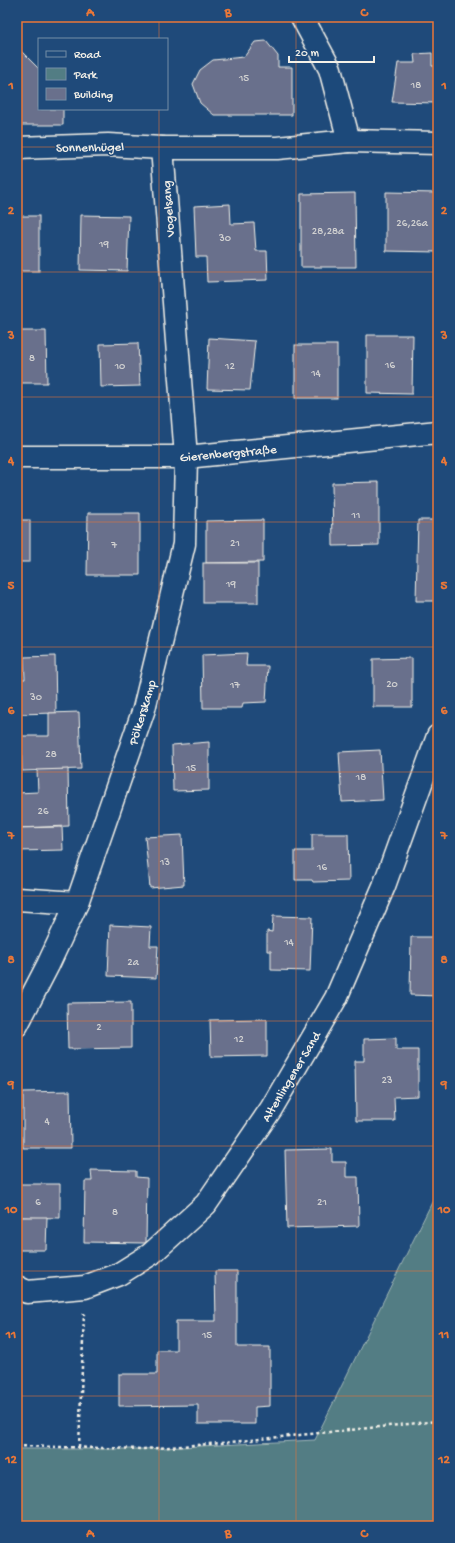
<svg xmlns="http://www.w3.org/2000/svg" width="455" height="1543" font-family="'Gochi Hand',sans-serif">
	<rect width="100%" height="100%" fill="#1f4a7a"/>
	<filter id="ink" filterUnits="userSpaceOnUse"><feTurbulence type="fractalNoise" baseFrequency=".025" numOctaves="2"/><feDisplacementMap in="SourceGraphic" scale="8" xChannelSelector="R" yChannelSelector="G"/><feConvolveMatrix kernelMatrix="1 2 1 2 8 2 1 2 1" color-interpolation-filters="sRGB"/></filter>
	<g filter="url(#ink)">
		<!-- green -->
		<path fill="#527d84" stroke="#a3b7b6" d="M 438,1190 L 438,1526 L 17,1526 L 17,1449 L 144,1449 L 315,1440 Z"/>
		<!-- building -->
		<g fill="#69708c" stroke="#f4f1e8">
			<path d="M 266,41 L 278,56 L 278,67 L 292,67 L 292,115 L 214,115 L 200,103 L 193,84 L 200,70 L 213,60 L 244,57 L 255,42 Z"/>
			<path d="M 21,51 L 39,69 L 39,109 L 63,109 L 63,125 L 21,125 L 17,121 L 17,55 Z"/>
			<path d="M 432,53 L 432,66 L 438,66 L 438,103 L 392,102 L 398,63 L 415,63 L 414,54 Z"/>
			<path d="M 386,192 L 438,193 L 438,252 L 386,251 Z"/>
			<path d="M 355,193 L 356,267 L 301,267 L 301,194 Z"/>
			<path d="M 230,204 L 231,224 L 254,223 L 256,251 L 267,251 L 268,280 L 207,282 L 206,257 L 196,257 L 194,206 Z"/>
			<path d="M 81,215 L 129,216 L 127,271 L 80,270 Z"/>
			<rect x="17" y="216" width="22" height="55"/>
			<path d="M 17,331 L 46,331 L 47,383 L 17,383 Z"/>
			<path d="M 367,335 L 413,335 L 412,394 L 367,393 Z"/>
			<path d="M 209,338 L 255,341 L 250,390 L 207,389 Z"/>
			<path d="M 138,343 L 140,386 L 101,387 L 100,344 Z"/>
			<rect x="295" y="345" width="42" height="53"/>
			<path d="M 379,482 L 379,545 L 333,546 L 332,483 Z"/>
			<path d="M 88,513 L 140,513 L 140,575 L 87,575 Z"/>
			<rect x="17" y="520" width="13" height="42"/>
			<path d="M 263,520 L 263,562 L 206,563 L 206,521 Z"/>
			<path d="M 418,520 L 438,520 L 438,601 L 416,601 Z"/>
			<rect x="203" y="563" width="55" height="40"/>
			<path d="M 247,653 L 246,666 L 268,666 L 266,702 L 243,703 L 242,708 L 203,708 L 202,655 Z"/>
			<path d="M 55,656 L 56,713 L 17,714 L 17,679 L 25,679 L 24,657 Z"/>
			<path d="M 412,658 L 412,707 L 373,707 L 373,659 Z"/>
			<path d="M 79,712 L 81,769 L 22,771 L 21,736 L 49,736 L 49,713 Z"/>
			<path d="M 209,742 L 209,790 L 173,791 L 172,745 Z"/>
			<path d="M 380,750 L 383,800 L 342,802 L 339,752 Z"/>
			<path d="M 68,769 L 69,826 L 17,828 L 17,793 L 38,792 L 37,770 Z"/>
			<path d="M 62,827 L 63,850 L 17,851 L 17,828 Z"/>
			<path d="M 312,834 L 348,834 L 349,881 L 313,882 L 312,880 L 295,880 L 295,851 L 312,851 Z"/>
			<path d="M 182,835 L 184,885 L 150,888 L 145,837 Z"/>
			<path d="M 273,916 L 312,917 L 310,971 L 271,970 L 271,951 L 267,951 L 267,931 L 272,932 Z"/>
			<path d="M 110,925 L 151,927 L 150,946 L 158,946 L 156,978 L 108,976 Z"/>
			<path d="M 411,937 L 438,937 L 438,996 L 410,995 Z"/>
			<path d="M 131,1002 L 131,1048 L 68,1049 L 67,1003 Z"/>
			<path d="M 267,1019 L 267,1056 L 211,1057 L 210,1020 Z"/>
			<path d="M 396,1038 L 396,1050 L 418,1050 L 418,1096 L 394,1097 L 395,1121 L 356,1121 L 355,1061 L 364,1061 L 364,1039 Z"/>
			<path d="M 70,1091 L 71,1148 L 23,1148 L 23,1092 Z"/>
			<path d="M 332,1149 L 332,1162 L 346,1162 L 346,1177 L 358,1177 L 359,1226 L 287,1228 L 285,1150 Z"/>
			<path d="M 91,1170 L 136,1171 L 136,1177 L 147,1178 L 146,1243 L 84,1242 L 85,1181 L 92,1181 Z"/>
			<path d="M 17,1184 L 60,1184 L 60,1218 L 17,1217 Z"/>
			<path d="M 17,1217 L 47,1217 L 46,1250 L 17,1250 Z"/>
			<path d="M 215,1271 L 237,1271 L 237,1347 L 270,1347 L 270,1406 L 255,1407 L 255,1424 L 198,1424 L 198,1405 L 119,1406 L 119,1374 L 157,1374 L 157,1350 L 176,1350 L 176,1321 L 216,1321 Z"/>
		</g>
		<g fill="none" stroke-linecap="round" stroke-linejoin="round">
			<defs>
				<g id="minor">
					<path d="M 349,141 L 438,143"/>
					<path d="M 17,148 L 108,145 L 162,148"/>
					<path d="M 17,457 L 186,457 L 438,432"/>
					<path d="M 17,899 L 77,903 L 144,709 L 184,544 L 186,457 L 162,148 L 277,148 L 349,141 L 330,69 L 302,17"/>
					<path d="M 17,1025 L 48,965 L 77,903"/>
					<path d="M 17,1287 L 27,1292 L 85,1287 L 119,1274 L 151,1254 L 206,1204 L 271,1109 L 336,998 L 384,886 L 438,736"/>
				</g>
			</defs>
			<!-- minor casing -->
			<use href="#minor" stroke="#f4f1e8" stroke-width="25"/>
			<!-- path -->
			<g stroke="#f4f1e8" stroke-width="2.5" stroke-dasharray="3 3" stroke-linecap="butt">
				<path d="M 17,1446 L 144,1449 L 221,1443 L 438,1421"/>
				<path d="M 79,1447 L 84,1313"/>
			</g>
			<!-- minor -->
			<use href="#minor" stroke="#1f4a7a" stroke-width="22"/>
		</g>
	</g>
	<!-- grid -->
	<path fill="none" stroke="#ea7738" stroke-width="1" stroke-opacity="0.55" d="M 159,17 L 159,39M 296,17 L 296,1526M 159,109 L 159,1526M 17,147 L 438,147M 17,272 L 438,272M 17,397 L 438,397M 17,522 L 438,522M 17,647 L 438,647M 17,772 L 438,772M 17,896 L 438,896M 17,1021 L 438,1021M 17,1146 L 438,1146M 17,1271 L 438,1271M 17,1396 L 438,1396"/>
	<g text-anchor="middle" stroke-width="3" stroke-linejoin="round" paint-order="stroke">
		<!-- number labels -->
		<g font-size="11" fill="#d1d1d1">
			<text x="244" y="81">15</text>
			<text x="416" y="88">18</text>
			<text x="412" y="226">26,26a</text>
			<text x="328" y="234">28,28a</text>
			<text x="225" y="241">30</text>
			<text x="104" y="247">19</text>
			<text x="32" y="361">8</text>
			<text x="390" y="368">16</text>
			<text x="120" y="369">10</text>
			<text x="230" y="369">12</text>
			<text x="316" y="376">14</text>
			<text x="356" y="518">11</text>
			<text x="235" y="546">21</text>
			<text x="114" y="548">7</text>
			<text x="231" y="587">19</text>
			<text x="392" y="687">20</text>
			<text x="235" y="688">17</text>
			<text x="36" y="700">30</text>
			<text x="51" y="757">28</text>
			<text x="191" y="771">15</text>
			<text x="361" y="780">18</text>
			<text x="43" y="814">26</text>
			<text x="165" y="865">13</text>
			<text x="322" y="870">16</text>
			<text x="289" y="945">14</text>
			<text x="133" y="965">2a</text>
			<text x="99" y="1030">2</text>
			<text x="239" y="1042">12</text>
			<text x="387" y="1083">23</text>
			<text x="47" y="1124">4</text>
			<text x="38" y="1205">6</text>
			<text x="322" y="1205">21</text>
			<text x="115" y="1215">8</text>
			<text x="207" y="1338">15</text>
		</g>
		<!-- street labels -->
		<g font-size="13" fill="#f4f1e8" stroke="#1f4a7a">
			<text transform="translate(90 146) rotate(-1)" y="5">Sonnenhügel</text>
			<text transform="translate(167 209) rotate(-94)" y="5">Vogelsang</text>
			<text transform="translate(228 452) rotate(-5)" y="5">Gierenbergstraße</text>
			<text transform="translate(141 712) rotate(-73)" y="5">Pölkerskamp</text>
			<text transform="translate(290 1076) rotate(-59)" y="5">Altenlingener Sand</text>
		</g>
	</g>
	<!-- margin -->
	<rect width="455" height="1543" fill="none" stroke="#1f4a7a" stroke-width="44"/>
	<!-- legend -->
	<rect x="38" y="38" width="130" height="72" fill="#1f4a7a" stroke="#748da6"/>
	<rect x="46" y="51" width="20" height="6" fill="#1f4a7a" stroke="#748da6"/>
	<text x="74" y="58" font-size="12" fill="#f4f1e8">Road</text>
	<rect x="46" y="68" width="20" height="12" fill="#527d84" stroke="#748da6"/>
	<text x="74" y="78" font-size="12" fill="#f4f1e8">Park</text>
	<rect x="46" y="88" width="20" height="12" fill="#69708c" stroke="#748da6"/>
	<text x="74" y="98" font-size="12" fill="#f4f1e8">Building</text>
	<!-- scale -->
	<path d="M289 56v6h85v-6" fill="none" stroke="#f4f1e8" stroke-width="2"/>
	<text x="295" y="56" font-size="12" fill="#f4f1e8" stroke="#1f4a7a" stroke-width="3" paint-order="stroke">20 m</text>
	<rect x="22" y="22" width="411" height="1499" fill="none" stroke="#ea7738" stroke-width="1.5"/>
	<g font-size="13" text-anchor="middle" font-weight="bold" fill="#ea7738">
		<text x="90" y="16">A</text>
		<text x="228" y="16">B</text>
		<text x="364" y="16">C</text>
		<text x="11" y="89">1</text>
		<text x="444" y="89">1</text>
		<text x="11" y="214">2</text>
		<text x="444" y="214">2</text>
		<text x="11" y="339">3</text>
		<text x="444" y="339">3</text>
		<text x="11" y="464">4</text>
		<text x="444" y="464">4</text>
		<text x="11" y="589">5</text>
		<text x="444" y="589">5</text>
		<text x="11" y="714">6</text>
		<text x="444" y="714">6</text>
		<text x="11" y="839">7</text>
		<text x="444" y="839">7</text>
		<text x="11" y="963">8</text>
		<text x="444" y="963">8</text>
		<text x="11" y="1088">9</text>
		<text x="444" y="1088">9</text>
		<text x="11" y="1213">10</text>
		<text x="444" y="1213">10</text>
		<text x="11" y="1338">11</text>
		<text x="444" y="1338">11</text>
		<text x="11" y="1463">12</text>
		<text x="444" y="1463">12</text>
		<text x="90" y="1537">A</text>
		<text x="228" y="1537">B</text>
		<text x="364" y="1537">C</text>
	</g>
</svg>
